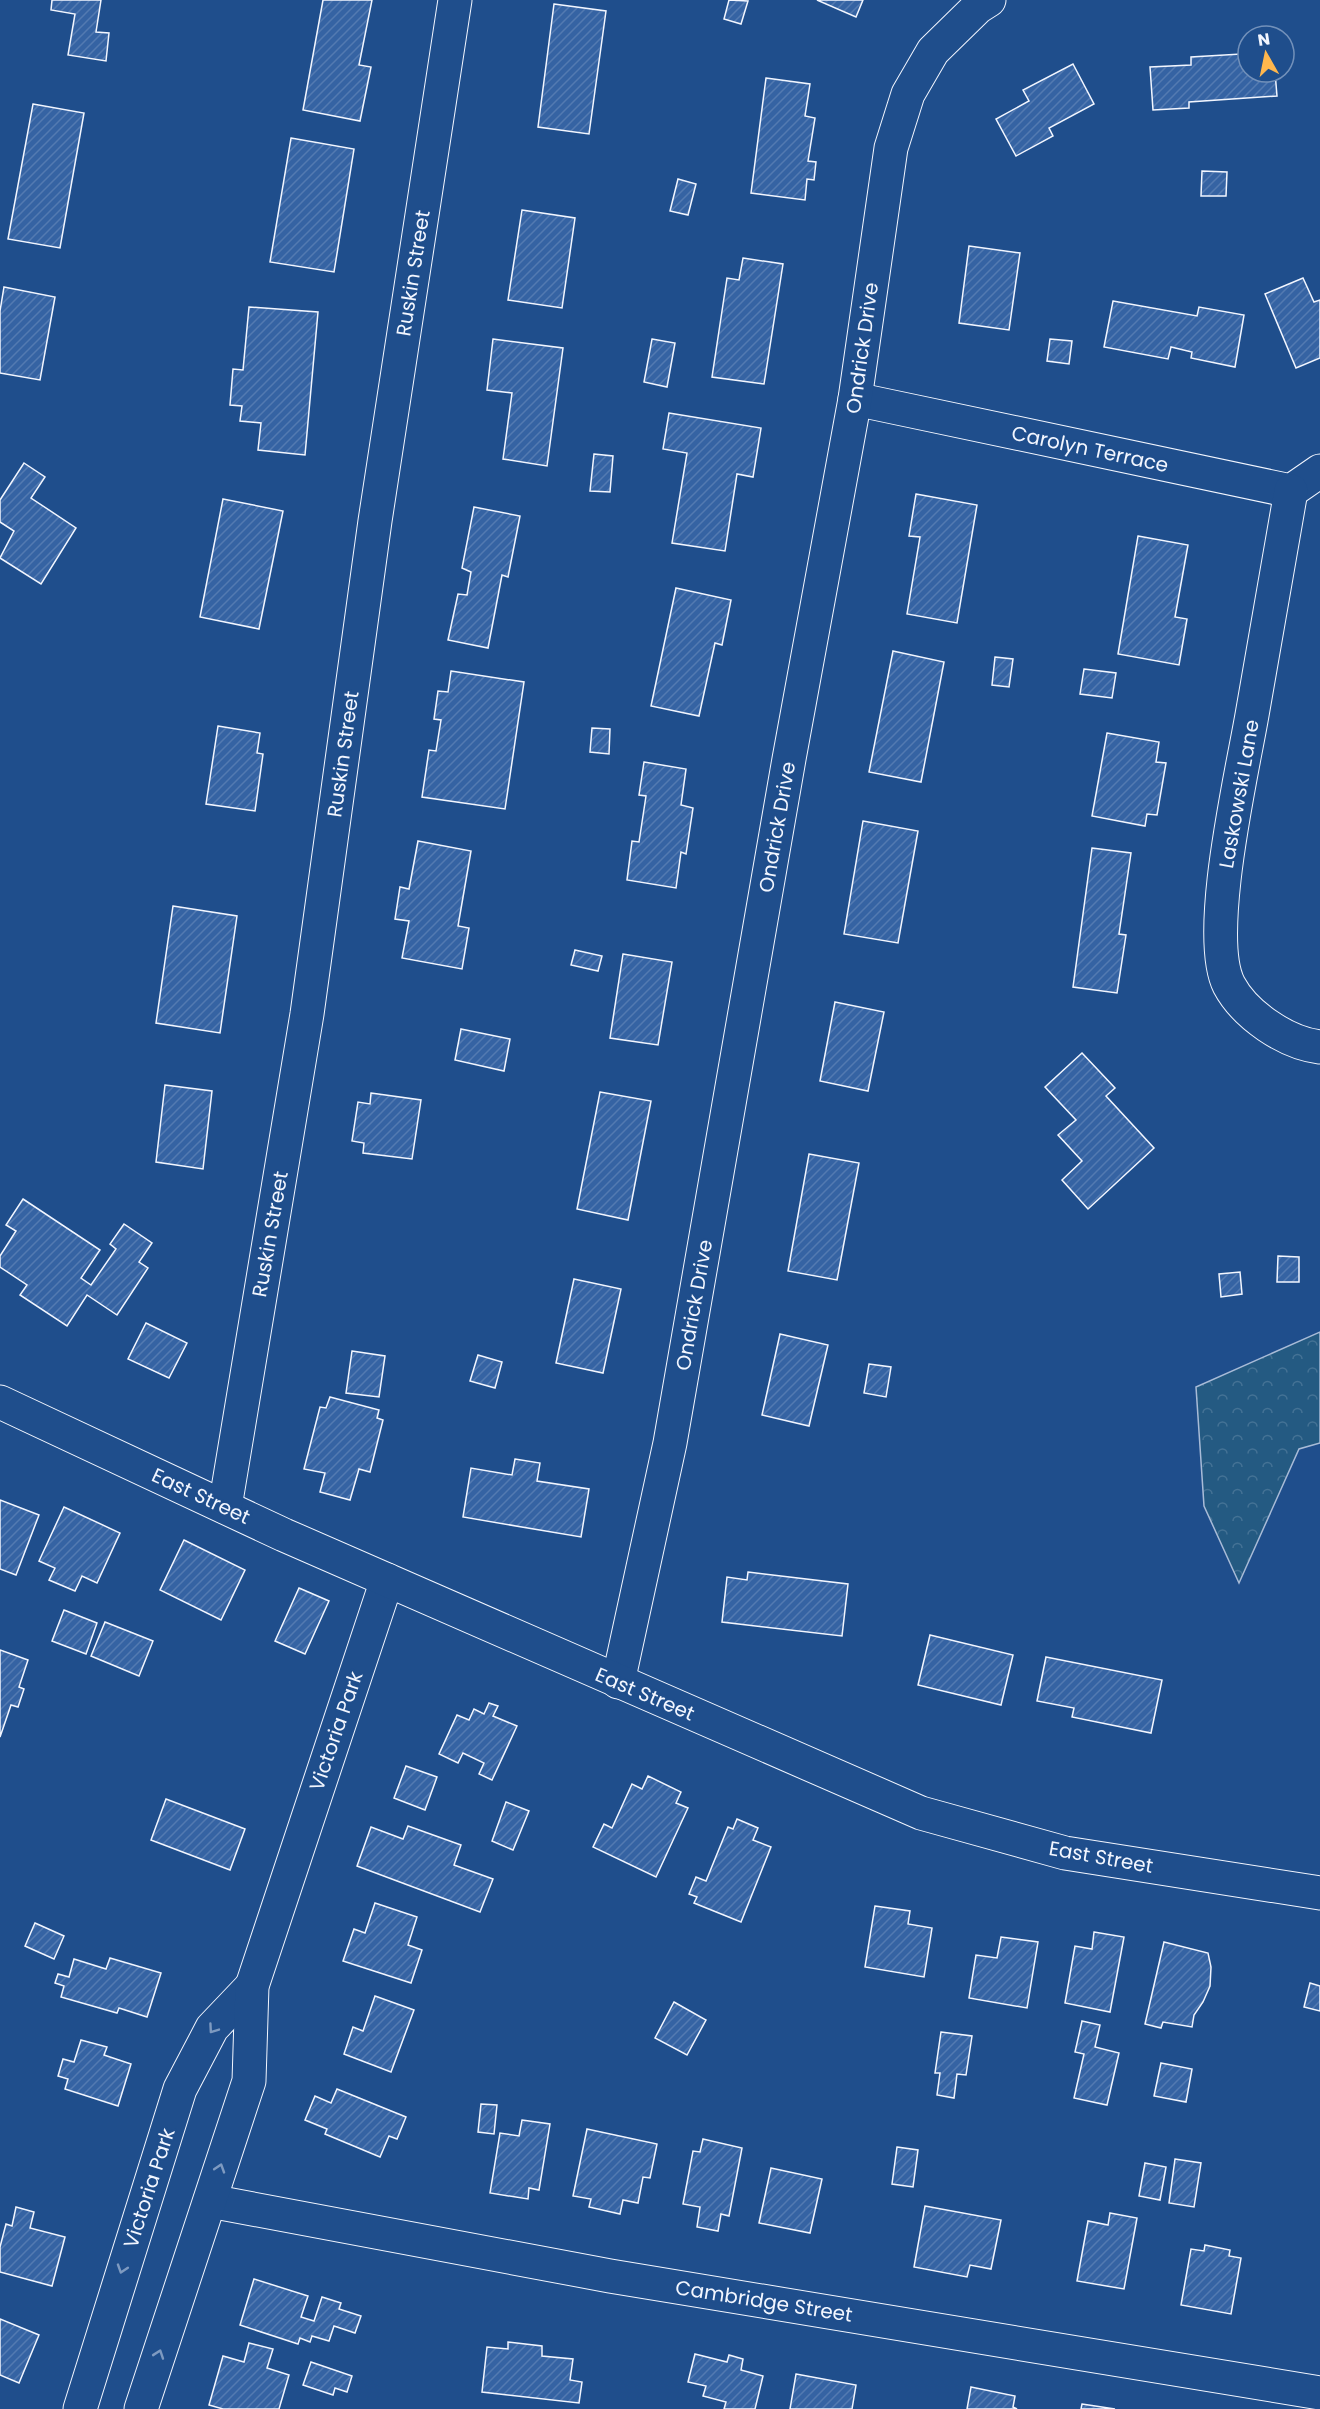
<svg xmlns="http://www.w3.org/2000/svg" width="1320" height="2409" font-family="Poppins,sans-serif">
	<defs>
		<pattern id="forest-crowns" width="20" height="18" patternUnits="userSpaceOnUse" patternTransform="scale(1.5)"><rect width="20" height="18" fill="#245a82"/><path d="M2 6a3 3 0 1 1 6 0M12 15a3 3 0 1 1 6 0" fill="none" stroke="#447295"/></pattern>
		<pattern id="building-hatch" width="6" height="6" patternUnits="userSpaceOnUse" patternTransform="scale(1.5)"><rect width="6" height="6" fill="#3563a3"/><path d="M-1 1l2-2M0 6l6-6M5 7l2-2" fill="none" stroke="#537ab1"/></pattern>
	</defs>
	<rect width="100%" height="100%" fill="#1f4e8c"/>
	<!-- forest -->
	<path fill="url(#forest-crowns)" stroke="#a8bbd7" stroke-width="1.5" d="M 1320,1332 L 1320,1443 L 1299,1449 L 1239,1583 L 1204,1506 L 1196,1387 Z"/>
	<!-- building -->
	<g fill="url(#building-hatch)" stroke="#f2f6ff" stroke-width="1.5">
		<path d="M 52,0 L 101,0 L 96,32 L 109,33 L 106,61 L 68,55 L 75,14 L 51,10 Z"/>
		<path d="M 323,0 L 372,0 L 359,65 L 371,67 L 360,121 L 303,110 Z"/>
		<path d="M 729,0 L 748,1 L 741,24 L 724,19 Z"/>
		<path d="M 817,0 L 863,0 L 856,17 Z"/>
		<path d="M 554,4 L 606,11 L 589,134 L 538,127 Z"/>
		<path d="M 1241,54 L 1241,61 L 1248,61 L 1248,72 L 1275,72 L 1277,96 L 1189,102 L 1189,108 L 1153,110 L 1150,67 L 1191,65 L 1191,57 Z"/>
		<path d="M 1073,64 L 1094,104 L 1049,128 L 1053,136 L 1016,156 L 996,119 L 1029,101 L 1023,90 Z"/>
		<path d="M 766,78 L 810,84 L 805,116 L 815,118 L 808,161 L 816,162 L 814,180 L 807,179 L 805,200 L 751,193 Z"/>
		<path d="M 33,104 L 84,113 L 60,248 L 8,239 Z"/>
		<path d="M 291,138 L 354,149 L 334,272 L 270,262 Z"/>
		<path d="M 1202,171 L 1227,172 L 1226,196 L 1201,196 Z"/>
		<path d="M 678,179 L 696,184 L 688,215 L 670,211 Z"/>
		<path d="M 522,210 L 575,218 L 562,308 L 508,300 Z"/>
		<path d="M 969,246 L 1020,253 L 1009,330 L 959,323 Z"/>
		<path d="M 743,258 L 783,264 L 764,384 L 712,377 L 727,278 L 739,280 Z"/>
		<path d="M 1303,278 L 1314,302 L 1320,300 L 1320,358 L 1296,368 L 1265,294 Z"/>
		<path d="M 4,287 L 55,297 L 40,380 L 0,373 L 0,311 Z"/>
		<path d="M 1113,301 L 1197,316 L 1199,307 L 1244,315 L 1235,367 L 1191,358 L 1192,352 L 1171,347 L 1168,359 L 1104,347 Z"/>
		<path d="M 249,307 L 318,312 L 305,455 L 258,450 L 261,423 L 240,421 L 242,406 L 230,405 L 233,369 L 243,370 Z"/>
		<path d="M 493,339 L 563,348 L 547,466 L 503,459 L 512,393 L 487,390 Z"/>
		<path d="M 652,339 L 675,343 L 667,387 L 644,382 Z"/>
		<path d="M 1050,339 L 1072,341 L 1069,364 L 1047,361 Z"/>
		<path d="M 669,413 L 761,428 L 753,477 L 737,474 L 725,551 L 672,543 L 687,453 L 663,449 Z"/>
		<path d="M 594,454 L 613,456 L 610,492 L 590,491 Z"/>
		<path d="M 24,463 L 45,477 L 31,498 L 76,528 L 41,584 L 0,558 L 14,531 L 0,522 L 0,500 Z"/>
		<path d="M 916,494 L 977,505 L 957,623 L 907,614 L 920,537 L 909,536 Z"/>
		<path d="M 223,499 L 283,511 L 259,629 L 200,617 Z"/>
		<path d="M 474,507 L 520,516 L 508,577 L 502,575 L 488,648 L 448,640 L 458,594 L 467,595 L 471,572 L 462,568 Z"/>
		<path d="M 1138,536 L 1188,545 L 1175,617 L 1187,619 L 1179,665 L 1118,654 Z"/>
		<path d="M 676,588 L 731,600 L 722,645 L 715,643 L 699,716 L 651,706 Z"/>
		<path d="M 893,651 L 944,662 L 921,782 L 869,772 Z"/>
		<path d="M 995,657 L 1013,659 L 1009,687 L 992,685 Z"/>
		<path d="M 1084,669 L 1116,673 L 1112,698 L 1080,694 Z"/>
		<path d="M 451,671 L 524,682 L 505,809 L 422,797 L 429,750 L 436,751 L 441,720 L 434,719 L 438,691 L 448,692 Z"/>
		<path d="M 218,726 L 260,733 L 257,753 L 263,754 L 255,811 L 206,804 Z"/>
		<path d="M 592,728 L 610,729 L 609,754 L 590,752 Z"/>
		<path d="M 1107,733 L 1159,742 L 1156,762 L 1166,763 L 1157,815 L 1147,814 L 1145,826 L 1092,816 Z"/>
		<path d="M 644,762 L 686,769 L 681,805 L 693,808 L 686,854 L 681,852 L 676,888 L 627,880 L 632,841 L 639,842 L 646,796 L 639,795 Z"/>
		<path d="M 863,821 L 918,831 L 898,943 L 844,934 Z"/>
		<path d="M 418,841 L 471,851 L 458,926 L 469,928 L 462,969 L 402,958 L 409,921 L 395,919 L 400,887 L 409,889 Z"/>
		<path d="M 1092,848 L 1131,853 L 1119,934 L 1126,935 L 1117,993 L 1073,987 Z"/>
		<path d="M 173,906 L 237,916 L 220,1033 L 156,1023 Z"/>
		<path d="M 575,950 L 602,956 L 598,971 L 571,965 Z"/>
		<path d="M 623,954 L 672,962 L 658,1045 L 610,1038 Z"/>
		<path d="M 835,1002 L 884,1012 L 868,1091 L 820,1081 Z"/>
		<path d="M 461,1029 L 510,1039 L 504,1071 L 455,1060 Z"/>
		<path d="M 1082,1053 L 1115,1088 L 1106,1096 L 1154,1148 L 1088,1209 L 1062,1180 L 1082,1161 L 1058,1135 L 1076,1120 L 1045,1087 Z"/>
		<path d="M 165,1085 L 212,1091 L 203,1169 L 156,1162 Z"/>
		<path d="M 600,1092 L 651,1101 L 628,1220 L 577,1209 Z"/>
		<path d="M 371,1093 L 421,1100 L 412,1159 L 363,1153 L 364,1143 L 352,1141 L 358,1102 L 370,1104 Z"/>
		<path d="M 809,1154 L 859,1163 L 837,1280 L 788,1271 Z"/>
		<path d="M 23,1199 L 100,1250 L 81,1278 L 91,1285 L 116,1249 L 110,1244 L 124,1224 L 152,1243 L 139,1262 L 148,1268 L 117,1315 L 87,1295 L 67,1326 L 20,1295 L 27,1285 L 0,1267 L 0,1256 L 16,1231 L 6,1225 Z"/>
		<path d="M 1278,1256 L 1299,1257 L 1299,1282 L 1277,1282 Z"/>
		<path d="M 1240,1272 L 1242,1294 L 1221,1297 L 1219,1274 Z"/>
		<path d="M 574,1279 L 621,1289 L 603,1373 L 556,1363 Z"/>
		<path d="M 146,1323 L 187,1343 L 169,1378 L 128,1359 Z"/>
		<path d="M 780,1334 L 828,1345 L 809,1426 L 762,1415 Z"/>
		<path d="M 352,1351 L 385,1356 L 379,1397 L 346,1393 Z"/>
		<path d="M 478,1355 L 502,1362 L 495,1388 L 470,1381 Z"/>
		<path d="M 869,1364 L 891,1367 L 886,1397 L 864,1393 Z"/>
		<path d="M 330,1397 L 379,1410 L 377,1418 L 383,1420 L 370,1472 L 359,1469 L 350,1500 L 320,1492 L 325,1473 L 304,1469 L 320,1407 L 326,1408 Z"/>
		<path d="M 515,1459 L 540,1463 L 537,1481 L 589,1489 L 581,1537 L 463,1517 L 471,1468 L 512,1475 Z"/>
		<path d="M 0,1500 L 39,1515 L 16,1575 L 0,1569 Z"/>
		<path d="M 64,1507 L 120,1533 L 97,1583 L 82,1576 L 75,1591 L 49,1580 L 55,1568 L 39,1561 Z"/>
		<path d="M 184,1540 L 245,1570 L 221,1620 L 160,1590 Z"/>
		<path d="M 748,1572 L 848,1584 L 842,1636 L 722,1622 L 727,1577 L 747,1580 Z"/>
		<path d="M 299,1588 L 329,1601 L 305,1654 L 275,1641 Z"/>
		<path d="M 64,1610 L 97,1623 L 86,1654 L 52,1641 Z"/>
		<path d="M 105,1622 L 153,1641 L 139,1676 L 91,1656 Z"/>
		<path d="M 930,1635 L 1013,1655 L 1001,1705 L 918,1685 Z"/>
		<path d="M 0,1650 L 28,1660 L 19,1687 L 24,1689 L 18,1707 L 11,1705 L 0,1737 Z"/>
		<path d="M 1046,1657 L 1162,1680 L 1151,1733 L 1072,1717 L 1074,1708 L 1037,1701 Z"/>
		<path d="M 489,1703 L 498,1706 L 493,1716 L 517,1726 L 492,1780 L 479,1774 L 484,1763 L 463,1753 L 458,1763 L 439,1754 L 457,1715 L 469,1720 L 474,1709 L 484,1714 Z"/>
		<path d="M 406,1766 L 437,1777 L 425,1810 L 394,1798 Z"/>
		<path d="M 648,1776 L 681,1792 L 676,1803 L 688,1808 L 656,1877 L 593,1847 L 604,1824 L 612,1828 L 632,1784 L 642,1789 Z"/>
		<path d="M 166,1799 L 245,1829 L 230,1870 L 151,1840 Z"/>
		<path d="M 506,1802 L 529,1811 L 513,1850 L 492,1841 Z"/>
		<path d="M 737,1819 L 758,1828 L 753,1840 L 771,1847 L 741,1922 L 694,1903 L 697,1897 L 689,1894 L 696,1877 L 706,1881 L 728,1827 L 733,1829 Z"/>
		<path d="M 408,1826 L 461,1845 L 454,1865 L 493,1879 L 480,1912 L 357,1866 L 371,1827 L 403,1839 Z"/>
		<path d="M 375,1903 L 417,1917 L 408,1945 L 422,1950 L 411,1983 L 343,1961 L 354,1929 L 365,1933 Z"/>
		<path d="M 875,1906 L 910,1911 L 908,1924 L 932,1928 L 924,1977 L 865,1967 Z"/>
		<path d="M 35,1923 L 64,1936 L 54,1959 L 25,1946 Z"/>
		<path d="M 1094,1932 L 1124,1937 L 1110,2012 L 1065,2003 L 1075,1946 L 1092,1949 Z"/>
		<path d="M 1001,1937 L 1038,1942 L 1027,2008 L 969,1998 L 976,1955 L 997,1958 Z"/>
		<path d="M 1164,1942 L 1208,1953 L 1211,1967 L 1210,1986 L 1203,2002 L 1194,2015 L 1192,2027 L 1163,2022 L 1161,2028 L 1145,2024 Z"/>
		<path d="M 110,1958 L 161,1973 L 147,2017 L 119,2008 L 117,2013 L 61,1997 L 64,1986 L 55,1983 L 58,1974 L 69,1977 L 74,1959 L 106,1969 Z"/>
		<path d="M 1310,1983 L 1320,1986 L 1320,2011 L 1304,2007 Z"/>
		<path d="M 375,1996 L 414,2010 L 391,2072 L 344,2054 L 353,2027 L 363,2031 Z"/>
		<path d="M 674,2002 L 706,2020 L 687,2055 L 655,2038 Z"/>
		<path d="M 1082,2021 L 1100,2025 L 1095,2047 L 1119,2053 L 1107,2105 L 1074,2098 L 1084,2054 L 1075,2052 Z"/>
		<path d="M 941,2032 L 972,2036 L 966,2075 L 957,2074 L 954,2098 L 937,2095 L 940,2073 L 935,2073 Z"/>
		<path d="M 81,2040 L 107,2047 L 104,2055 L 131,2064 L 118,2106 L 65,2089 L 68,2079 L 58,2076 L 63,2059 L 74,2062 Z"/>
		<path d="M 1161,2063 L 1192,2069 L 1186,2102 L 1154,2096 Z"/>
		<path d="M 337,2089 L 406,2117 L 397,2139 L 389,2136 L 380,2157 L 325,2134 L 327,2129 L 305,2120 L 315,2096 L 331,2103 Z"/>
		<path d="M 481,2104 L 497,2105 L 494,2134 L 478,2132 Z"/>
		<path d="M 522,2120 L 550,2124 L 539,2190 L 529,2188 L 528,2199 L 490,2193 L 500,2133 L 519,2136 Z"/>
		<path d="M 587,2129 L 657,2144 L 650,2178 L 643,2177 L 638,2203 L 623,2200 L 620,2214 L 589,2207 L 591,2199 L 573,2196 Z"/>
		<path d="M 703,2139 L 742,2148 L 729,2216 L 721,2214 L 718,2231 L 697,2227 L 700,2207 L 683,2204 L 693,2151 L 700,2152 Z"/>
		<path d="M 897,2147 L 918,2150 L 913,2187 L 892,2184 Z"/>
		<path d="M 1175,2159 L 1201,2163 L 1194,2207 L 1169,2203 Z"/>
		<path d="M 1145,2163 L 1166,2167 L 1160,2200 L 1139,2196 Z"/>
		<path d="M 771,2168 L 822,2179 L 810,2233 L 759,2223 Z"/>
		<path d="M 925,2206 L 1001,2220 L 991,2269 L 970,2265 L 967,2277 L 914,2267 Z"/>
		<path d="M 16,2207 L 34,2212 L 30,2228 L 65,2237 L 52,2286 L 0,2272 L 0,2247 L 6,2224 L 12,2226 Z"/>
		<path d="M 1110,2213 L 1137,2218 L 1124,2289 L 1077,2281 L 1088,2221 L 1108,2225 Z"/>
		<path d="M 1205,2245 L 1230,2250 L 1229,2256 L 1241,2258 L 1231,2314 L 1181,2305 L 1191,2249 L 1204,2251 Z"/>
		<path d="M 254,2279 L 308,2296 L 301,2317 L 314,2321 L 322,2297 L 341,2303 L 339,2309 L 361,2316 L 355,2333 L 334,2326 L 329,2341 L 312,2336 L 310,2342 L 300,2338 L 298,2344 L 240,2325 Z"/>
		<path d="M 0,2319 L 39,2335 L 19,2383 L 0,2375 Z"/>
		<path d="M 508,2342 L 542,2346 L 542,2356 L 573,2359 L 570,2380 L 582,2382 L 579,2403 L 482,2392 L 487,2347 L 508,2349 Z"/>
		<path d="M 249,2343 L 273,2349 L 267,2368 L 289,2375 L 279,2409 L 223,2409 L 209,2405 L 223,2356 L 244,2362 Z"/>
		<path d="M 695,2354 L 727,2362 L 729,2355 L 743,2359 L 741,2370 L 763,2376 L 755,2409 L 724,2409 L 726,2402 L 703,2396 L 706,2386 L 688,2382 Z"/>
		<path d="M 311,2362 L 352,2376 L 347,2392 L 335,2388 L 333,2395 L 303,2385 Z"/>
		<path d="M 796,2374 L 856,2385 L 852,2409 L 790,2409 Z"/>
		<path d="M 971,2387 L 1015,2396 L 1013,2407 L 1017,2409 L 967,2409 Z"/>
		<path d="M 1082,2404 L 1115,2409 L 1081,2409 Z"/>
	</g>
	<g fill="none" stroke-linecap="round" stroke-linejoin="round">
		<defs>
			<g id="street">
				<path d="M 855,399 L 1291,491 L 1320,471"/>
				<path d="M 1291,491 C 1278,566 1265,641 1252,715 C 1242,773 1204,936 1229,985 C 1245,1015 1286,1043 1320,1047"/>
				<path d="M 618,1682 L 670,1443 L 789,759 L 855,399 L 891,148 L 908,94 L 933,51 L 978,7 L 989,0"/>
				<path d="M 210,2201 L 610,2276 L 1320,2393"/>
				<path d="M 80,2409 L 180,2089 L 212,2028 L 252,1986"/>
				<path d="M 141,2409 L 249,2081 L 252,1986 L 387,1580"/>
			</g>
			<g id="secondary">
				<path d="M 0,1402 L 284,1535 L 921,1813 L 1065,1853 L 1320,1893"/>
				<path d="M 225,1507 L 307,1014 L 375,521 L 455,0"/>
			</g>
		</defs>
		<!-- street casing -->
		<use href="#street" stroke="#f2f6ff" stroke-width="35"/>
		<!-- secondary casing -->
		<use href="#secondary" stroke="#f2f6ff" stroke-width="35"/>
		<!-- street -->
		<use href="#street" stroke="#1f4e8c" stroke-width="33"/>
		<!-- secondary -->
		<use href="#secondary" stroke="#1f4e8c" stroke-width="33"/>
	</g>
	<!-- one-way arrows -->
	<defs><path id="oneway-chevron" d="M-2-3.5L2.5 0L-2 3.5" fill="none" stroke-width="1.6" stroke-linecap="round" stroke-linejoin="round" transform="scale(1.5)"/></defs>
	<g stroke="#7e9ac0">
		<use href="#oneway-chevron" transform="translate(213 2029) rotate(125)"/>
		<use href="#oneway-chevron" transform="translate(220 2168) rotate(-72)"/>
		<use href="#oneway-chevron" transform="translate(122 2269) rotate(108)"/>
		<use href="#oneway-chevron" transform="translate(159 2354) rotate(-71)"/>
	</g>
	<g text-anchor="middle" stroke-width="4.5" stroke-linejoin="round" paint-order="stroke">
		<!-- street labels -->
		<g font-size="20" fill="#f2f6ff" stroke="#1f4e8c">
			<text transform="translate(413 273) rotate(-81)" y="7">Ruskin Street</text>
			<text transform="translate(862 348) rotate(-82)" y="7">Ondrick Drive</text>
			<text transform="translate(1090 449) rotate(12)" y="7">Carolyn Terrace</text>
			<text transform="translate(343 754) rotate(-82)" y="7">Ruskin Street</text>
			<text transform="translate(1239 794) rotate(-80)" y="7">Laskowski Lane</text>
			<text transform="translate(777 827) rotate(-80)" y="7">Ondrick Drive</text>
			<text transform="translate(270 1234) rotate(-80)" y="7">Ruskin Street</text>
			<text transform="translate(694 1305) rotate(-80)" y="7">Ondrick Drive</text>
			<text transform="translate(201 1496) rotate(25)" y="7">East Street</text>
			<text transform="translate(645 1694) rotate(23)" y="7">East Street</text>
			<text transform="translate(336 1731) rotate(-71)" y="7">Victoria Park</text>
			<text transform="translate(1101 1857) rotate(10)" y="7">East Street</text>
			<text transform="translate(149 2188) rotate(-72)" y="7">Victoria Park</text>
			<text transform="translate(764 2301) rotate(9)" y="7">Cambridge Street</text>
		</g>
	</g>
	<!-- north arrow -->
	<g transform="translate(1266 54) rotate(351)"><circle r="28" fill="#1f4e8c" stroke="#7391ba" stroke-width="1.5"/>
	<path d="M0-4.5L10 22L0 15L-10 22Z" fill="#ffb74d"/>
	<text y="-9" font-size="16" font-weight="bold" text-anchor="middle" fill="#f2f6ff">N</text>
	</g>
</svg>
